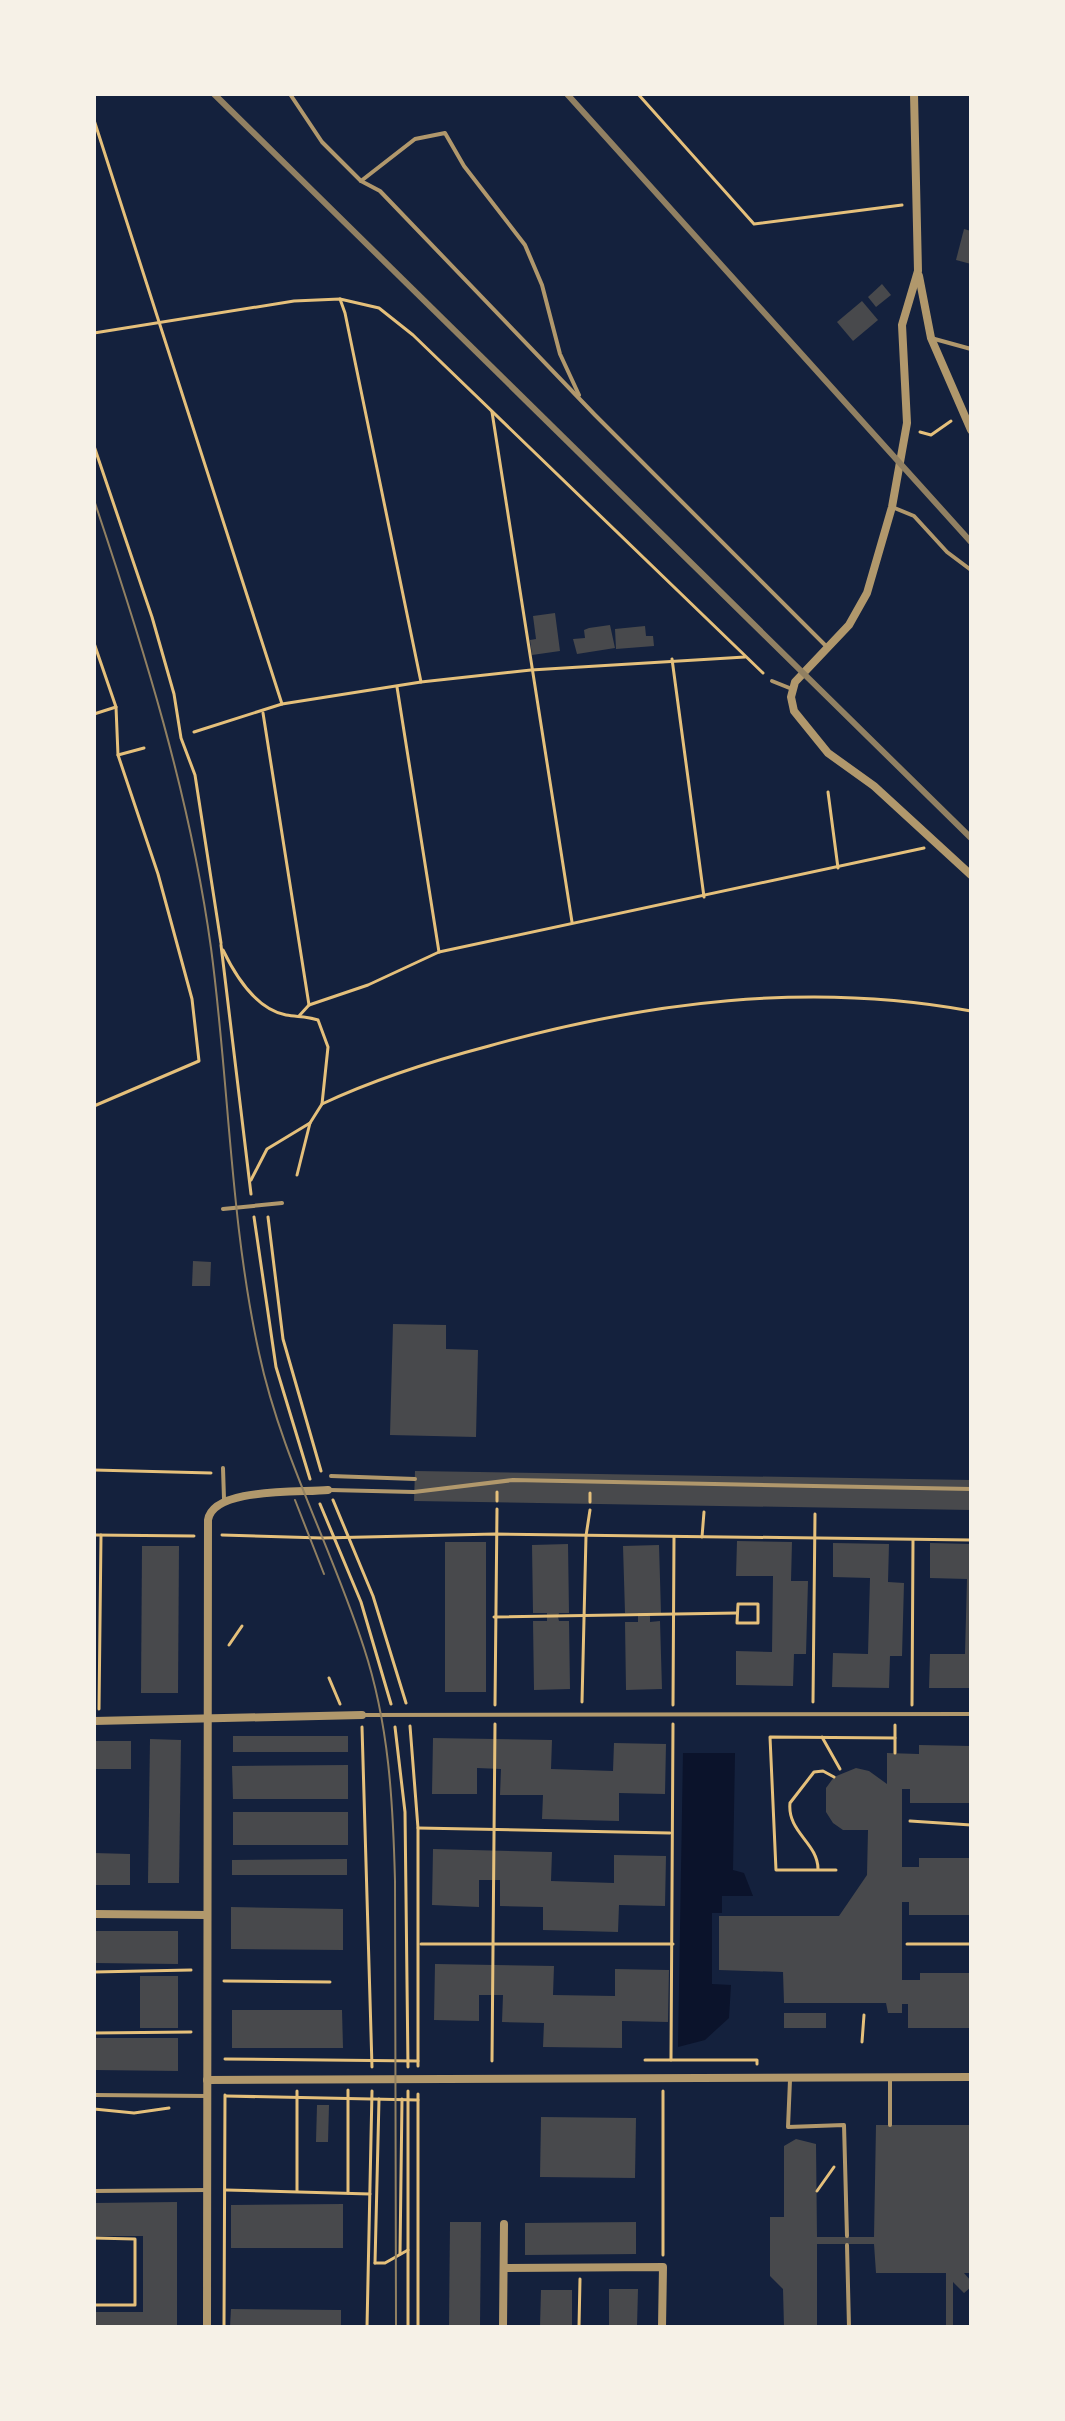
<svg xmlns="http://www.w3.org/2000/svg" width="1065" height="2421" font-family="'DejaVu Sans',sans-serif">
	<rect width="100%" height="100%" fill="#14213d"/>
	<!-- water -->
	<path fill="#0b132b" d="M 683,1753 L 735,1753 L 733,1870 L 744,1873 L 753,1896 L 722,1896 L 722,1913 L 712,1913 L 712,1984 L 731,1985 L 729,2018 L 705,2040 L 678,2047 Z"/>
	<!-- building -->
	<g fill="#48494c">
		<path d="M 964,229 L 971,231 L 971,264 L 956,260 Z"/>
		<path d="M 882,284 L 891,295 L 876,307 L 868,297 Z"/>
		<path d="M 862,301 L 878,320 L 853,341 L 837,322 Z"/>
		<path d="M 555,613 L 560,651 L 532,655 L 530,640 L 536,639 L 533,616 Z"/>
		<path d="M 610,625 L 615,648 L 577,654 L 573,639 L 585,638 L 584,630 L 589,628 Z"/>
		<path d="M 645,626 L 646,636 L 653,636 L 654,646 L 616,649 L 615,629 Z"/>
		<path d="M 193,1261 L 211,1262 L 210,1286 L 192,1286 Z"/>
		<path d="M 393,1324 L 446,1325 L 446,1349 L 478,1350 L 476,1437 L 390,1435 Z"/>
		<path d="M 415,1471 L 971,1480 L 971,1510 L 414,1501 Z"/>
		<path d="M 737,1541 L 792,1542 L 791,1581 L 808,1581 L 806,1654 L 794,1654 L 793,1686 L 736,1685 L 736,1651 L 772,1652 L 773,1576 L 736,1576 Z"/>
		<rect x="445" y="1542" width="41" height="150"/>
		<path d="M 833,1543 L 889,1544 L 888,1582 L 904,1583 L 902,1656 L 890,1656 L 889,1688 L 832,1687 L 833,1653 L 868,1654 L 870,1578 L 833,1577 Z"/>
		<path d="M 930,1543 L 971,1544 L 971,1688 L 929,1688 L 930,1654 L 965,1654 L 967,1579 L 930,1578 Z"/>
		<path d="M 568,1544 L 569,1613 L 559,1613 L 558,1617 L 559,1621 L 569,1621 L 570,1689 L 534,1690 L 533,1621 L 547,1621 L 547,1613 L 533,1613 L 532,1545 Z"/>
		<path d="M 659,1545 L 661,1613 L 650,1613 L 650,1622 L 660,1621 L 662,1689 L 626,1690 L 625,1622 L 638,1622 L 638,1613 L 625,1613 L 623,1546 Z"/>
		<path d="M 142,1546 L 179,1546 L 178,1693 L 141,1693 Z"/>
		<rect x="233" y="1736" width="115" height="16"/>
		<path d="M 433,1738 L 552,1740 L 551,1769 L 613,1771 L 614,1743 L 666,1744 L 665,1794 L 619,1793 L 619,1821 L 542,1819 L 543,1795 L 500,1795 L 501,1769 L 477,1768 L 477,1794 L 432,1794 Z"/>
		<path d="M 150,1739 L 181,1740 L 179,1883 L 148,1883 Z"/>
		<rect x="94" y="1741" width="37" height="28"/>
		<path d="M 919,1745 L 971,1746 L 971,1803 L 910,1803 L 910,1789 L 902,1789 L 902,1867 L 919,1867 L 919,1858 L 971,1858 L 971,1915 L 909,1915 L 909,1902 L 902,1902 L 902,1980 L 920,1980 L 920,1973 L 971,1973 L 971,2028 L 908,2028 L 908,2004 L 902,2004 L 902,2013 L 888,2013 L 886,2003 L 784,2003 L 783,1972 L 719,1970 L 719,1916 L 839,1916 L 867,1875 L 868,1830 L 843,1830 L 833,1823 L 826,1812 L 826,1788 L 834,1777 L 856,1768 L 869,1771 L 887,1784 L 887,1753 L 919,1754 Z"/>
		<path d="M 348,1765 L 348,1799 L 233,1799 L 232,1766 Z"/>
		<rect x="233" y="1812" width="115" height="33"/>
		<path d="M 433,1849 L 552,1852 L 551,1881 L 614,1883 L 614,1855 L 666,1856 L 665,1906 L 619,1905 L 618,1932 L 543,1930 L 543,1907 L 500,1906 L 500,1880 L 479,1880 L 479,1907 L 432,1905 Z"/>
		<path d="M 94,1853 L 130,1854 L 130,1885 L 94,1885 Z"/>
		<path d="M 347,1859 L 347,1875 L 232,1875 L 232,1860 Z"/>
		<path d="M 231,1907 L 343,1909 L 343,1950 L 231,1949 Z"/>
		<path d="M 94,1931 L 178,1931 L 178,1964 L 94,1963 Z"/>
		<path d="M 435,1964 L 554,1966 L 553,1995 L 615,1996 L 615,1969 L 669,1970 L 668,2022 L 622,2021 L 622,2048 L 543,2047 L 544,2023 L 502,2022 L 503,1995 L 479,1995 L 479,2021 L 434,2020 Z"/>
		<rect x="140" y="1976" width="38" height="52"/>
		<path d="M 232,2010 L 342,2010 L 343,2048 L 232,2048 Z"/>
		<rect x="784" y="2013" width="42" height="15"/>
		<path d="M 94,2038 L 178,2038 L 178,2071 L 94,2070 Z"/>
		<path d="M 317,2105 L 329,2105 L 328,2142 L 316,2142 Z"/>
		<path d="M 541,2117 L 636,2118 L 635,2178 L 540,2177 Z"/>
		<path d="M 876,2125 L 971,2125 L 971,2273 L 964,2273 L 971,2281 L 971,2287 L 964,2293 L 953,2282 L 953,2327 L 946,2327 L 946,2273 L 876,2273 L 874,2244 L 817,2244 L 817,2327 L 784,2327 L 783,2289 L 770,2276 L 770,2217 L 784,2217 L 784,2146 L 796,2139 L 816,2144 L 817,2237 L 874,2237 Z"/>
		<path d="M 177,2202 L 177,2327 L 94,2327 L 94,2312 L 143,2312 L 143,2236 L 94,2236 L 94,2203 Z"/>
		<path d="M 343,2204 L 343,2248 L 231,2248 L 231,2205 Z"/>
		<path d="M 450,2222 L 481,2222 L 480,2327 L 449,2327 Z"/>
		<path d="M 636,2222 L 636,2254 L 525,2255 L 525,2223 Z"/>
		<path d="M 609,2289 L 638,2289 L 637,2327 L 609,2327 Z"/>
		<path d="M 541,2290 L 572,2290 L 572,2327 L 540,2327 Z"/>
		<path d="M 231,2309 L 341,2310 L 341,2327 L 230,2327 Z"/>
	</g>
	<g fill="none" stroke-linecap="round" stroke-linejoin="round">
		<!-- path -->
		<g stroke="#e5c07b" stroke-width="3">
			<path d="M 638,94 L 754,224 L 902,205"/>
			<path d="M 94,120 L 282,704"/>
			<path d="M 340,299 L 345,313 L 421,682"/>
			<path d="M 94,333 L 294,301 L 340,299 L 379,308 L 413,335 L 763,673"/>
			<path d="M 492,412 L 572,922"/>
			<path d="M 920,432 L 931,435 L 951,421"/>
			<path d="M 94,446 L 152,617 L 174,694 L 181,738 L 195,775 L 221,943"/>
			<path d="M 94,643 L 116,707 L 118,755 L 158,874 L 192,999 L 199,1061 L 94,1106"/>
			<path d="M 672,659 L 704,897"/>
			<path d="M 397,687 L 439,952"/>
			<path d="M 263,713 L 309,1005"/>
			<path d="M 94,714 L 116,707"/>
			<path d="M 194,732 L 282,704 L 421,682 L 531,670 L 745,657"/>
			<path d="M 118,755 L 144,748"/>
			<path d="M 828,792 L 838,868"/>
			<path d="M 221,945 L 251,1194"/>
			<path d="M 223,950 C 235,975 256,1009 286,1015 C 297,1017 307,1016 318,1020 L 328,1047 L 322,1104 L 310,1123 L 267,1149 L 251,1180"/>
			<path d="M 299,1016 L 309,1005 L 368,985 L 439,952 L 924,848"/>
			<path d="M 322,1104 C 375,1079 432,1061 489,1046 C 646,1002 809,981 971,1011"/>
			<path d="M 297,1175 L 310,1123"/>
			<path d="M 254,1217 L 276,1367 L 310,1479"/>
			<path d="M 268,1217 L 283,1339 L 321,1471"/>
			<path d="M 94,1470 L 211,1473"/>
			<path d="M 497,1492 L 497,1501"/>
			<path d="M 333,1500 L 373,1596 L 406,1703"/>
			<path d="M 590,1502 L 590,1493"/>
			<path d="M 320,1504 L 361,1602 L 391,1704"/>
			<path d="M 94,1535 L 194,1536"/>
			<path d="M 222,1535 L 322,1538 L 495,1534 L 971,1540"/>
			<path d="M 702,1537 L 704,1512"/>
			<path d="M 738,1604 L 758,1604 L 758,1623 L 737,1623 Z"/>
			<path d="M 494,1617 L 737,1613"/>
			<path d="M 229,1645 L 242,1626"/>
			<path d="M 329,1678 L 340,1704"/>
			<path d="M 582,1702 L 586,1536 L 590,1510"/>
			<path d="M 813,1702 L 815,1514"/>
			<path d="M 495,1705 L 497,1509"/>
			<path d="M 673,1705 L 674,1537"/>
			<path d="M 912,1705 L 913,1540"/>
			<path d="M 99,1709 L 101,1535"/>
			<path d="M 895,1725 L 895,1753"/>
			<path d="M 410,1726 L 418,1828 L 418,2066"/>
			<path d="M 362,1727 L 372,2067"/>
			<path d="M 395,1727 L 405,1812 L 408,2067"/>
			<path d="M 822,1737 L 840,1769"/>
			<path d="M 910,1821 L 971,1825"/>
			<path d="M 418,1828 L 670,1833"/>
			<path d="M 818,1869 C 818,1843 787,1832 790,1803 L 814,1772 L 823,1771 L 834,1777"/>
			<path d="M 836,1870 L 776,1870 L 770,1737 L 895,1738"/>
			<path d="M 421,1944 L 673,1944"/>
			<path d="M 907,1944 L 971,1944"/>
			<path d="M 94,1972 L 191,1970"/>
			<path d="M 224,1981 L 330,1982"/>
			<path d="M 94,2033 L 191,2032"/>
			<path d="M 862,2042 L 864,2015"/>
			<path d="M 225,2059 L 418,2061"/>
			<path d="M 645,2060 L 757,2060 L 757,2064"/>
			<path d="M 671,2060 L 673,1724"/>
			<path d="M 492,2061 L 495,1724"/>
			<path d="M 297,2091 L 297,2191"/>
			<path d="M 408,2091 L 408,2327"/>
			<path d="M 418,2094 L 418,2327"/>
			<path d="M 226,2096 L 418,2100"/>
			<path d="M 94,2109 L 134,2113 L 169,2108"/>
			<path d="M 226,2190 L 370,2194"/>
			<path d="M 817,2191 L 834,2167"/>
			<path d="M 348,2193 L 348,2090"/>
			<path d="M 94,2238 L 135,2239 L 135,2305 L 94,2305"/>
			<path d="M 400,2254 L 402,2099"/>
			<path d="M 663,2255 L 663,2091"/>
			<path d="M 375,2263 L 379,2099"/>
			<path d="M 375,2263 L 385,2263 L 408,2250"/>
			<path d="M 224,2327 L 225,2095"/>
			<path d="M 367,2327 L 372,2091"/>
			<path d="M 579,2327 L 580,2279"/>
		</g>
		<!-- service -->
		<g stroke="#b1986c" stroke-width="4">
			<path d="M 290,94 L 322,142 L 361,181 L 380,191 L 595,415 L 827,647"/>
			<path d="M 361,181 L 415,139 L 445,133 L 464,166 L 525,245 L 542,285 L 560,354 L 579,395"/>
			<path d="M 931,338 L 971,349"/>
			<path d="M 892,507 L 914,516 L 947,552 L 971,570"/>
			<path d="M 772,681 L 792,689"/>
			<path d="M 223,1209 L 282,1203"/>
			<path d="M 223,1468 L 224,1499"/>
			<path d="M 331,1476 L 415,1479"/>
			<path d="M 330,1490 L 414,1492 L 513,1480 L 971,1489"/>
			<path d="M 364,1715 L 971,1714"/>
			<path d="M 790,2080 L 788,2127 L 844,2125 L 847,2236"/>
			<path d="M 94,2095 L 207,2096"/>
			<path d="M 890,2125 L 890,2079"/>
			<path d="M 94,2191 L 207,2190"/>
			<path d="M 847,2245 L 849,2327"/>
		</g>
		<!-- minor -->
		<g stroke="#b1986c" stroke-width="8">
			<path d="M 914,94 L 918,271 L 902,325 L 907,423 L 892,507 L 867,593 L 849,625 L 795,682 L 791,697 L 794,711 L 828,753 L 874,786 L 971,875"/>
			<path d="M 919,276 L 931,338 L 971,430"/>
			<path d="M 94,1721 L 362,1715"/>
			<path d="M 94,1914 L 207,1915"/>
			<path d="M 207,2080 L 971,2077"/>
			<path d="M 504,2268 L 663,2267 L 662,2327"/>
			<path d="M 207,2327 L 208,1520 C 213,1487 299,1493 328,1490"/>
			<path d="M 503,2327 L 504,2224"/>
		</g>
		<!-- tram -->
		<g stroke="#918062" stroke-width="2">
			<path d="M 94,500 C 143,646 190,795 211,948 C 229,1082 230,1221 259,1353 C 281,1456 332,1548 364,1648 C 389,1724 393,1802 395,1881 L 396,2327"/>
			<path d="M 295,1500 L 324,1574"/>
		</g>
		<!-- rail -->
		<g stroke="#918062" stroke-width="6">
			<path d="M 214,94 L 971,838"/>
			<path d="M 567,94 L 971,542"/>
		</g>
	</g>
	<!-- border -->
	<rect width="1065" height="2421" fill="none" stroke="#f6f1e7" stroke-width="192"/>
</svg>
